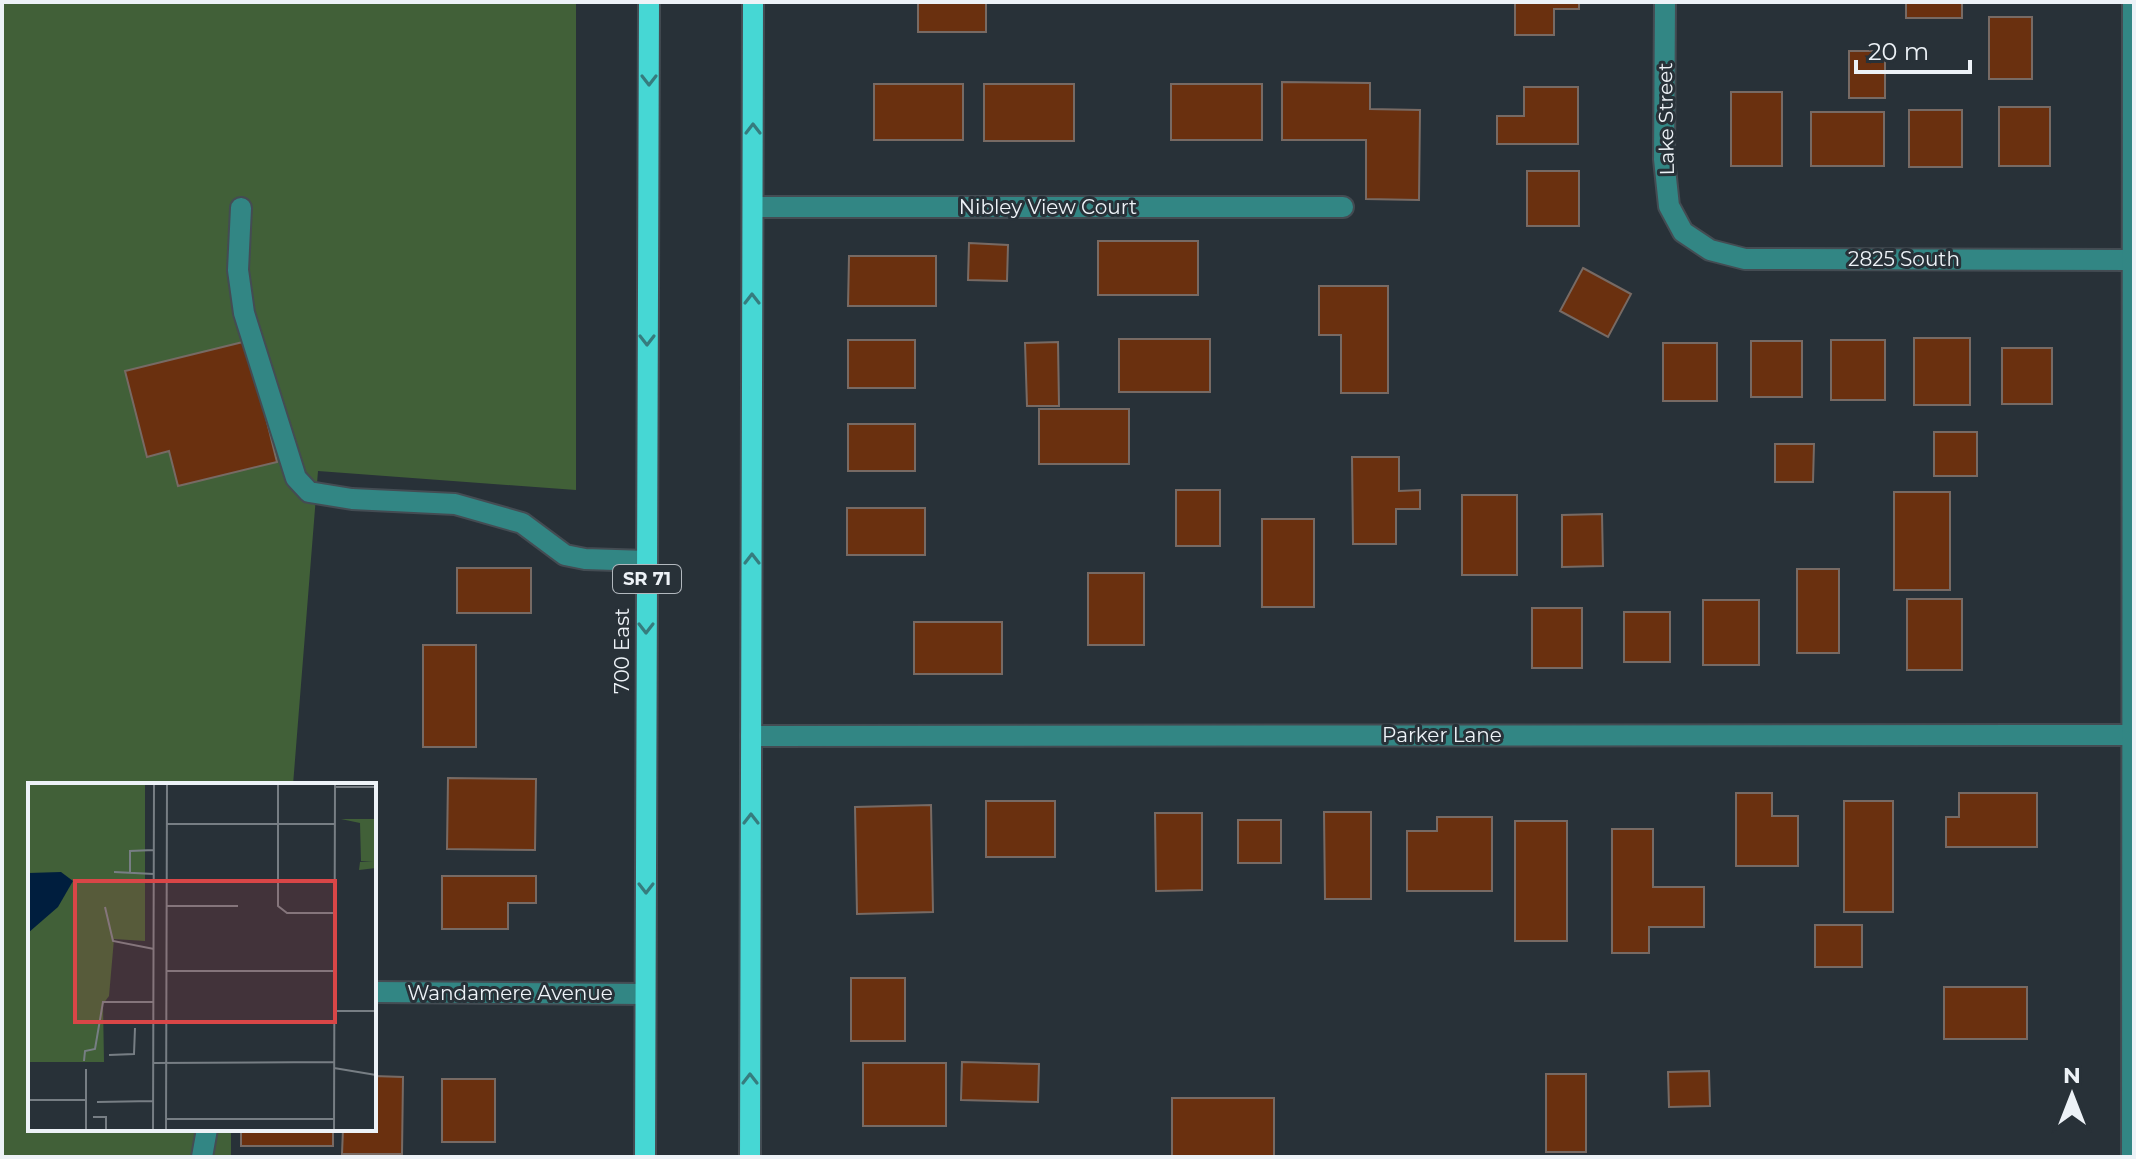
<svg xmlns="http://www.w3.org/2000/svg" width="2136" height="1159" font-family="Montserrat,sans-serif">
	<rect width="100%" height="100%" fill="#283138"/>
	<!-- green -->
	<path fill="#416038" d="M 2,2 L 576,2 L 576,490 L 318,471 L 293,785 L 30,785 L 30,1129 L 231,1129 L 231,1157 L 2,1157 Z"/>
	<!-- building -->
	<g fill="#6a300f" stroke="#776a64" stroke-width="2">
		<rect x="918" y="2" width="68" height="30"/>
		<path d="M 1515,2 L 1579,2 L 1579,9 L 1554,9 L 1554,35 L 1515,35 Z"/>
		<rect x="1906" y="2" width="56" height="16"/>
		<rect x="1989" y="17" width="43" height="62"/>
		<rect x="1849" y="51" width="36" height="47"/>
		<path d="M 1282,82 L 1370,83 L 1370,109 L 1420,110 L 1419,200 L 1366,199 L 1366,140 L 1282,140 Z"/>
		<rect x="874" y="84" width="89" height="56"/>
		<rect x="984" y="84" width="90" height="57"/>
		<rect x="1171" y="84" width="91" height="56"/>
		<path d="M 1524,87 L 1578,87 L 1578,144 L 1497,144 L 1497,116 L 1524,116 Z"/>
		<rect x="1731" y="92" width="51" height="74"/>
		<rect x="1999" y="107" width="51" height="59"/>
		<rect x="1909" y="110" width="53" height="57"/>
		<rect x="1811" y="112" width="73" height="54"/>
		<rect x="1527" y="171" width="52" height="55"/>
		<rect x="1098" y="241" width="100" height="54"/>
		<path d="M 969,243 L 1008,245 L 1007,281 L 968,280 Z"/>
		<path d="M 849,256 L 936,256 L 936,306 L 848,306 Z"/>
		<path d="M 1583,268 L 1631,294 L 1608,337 L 1560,311 Z"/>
		<path d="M 1319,286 L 1388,286 L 1388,393 L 1341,393 L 1341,335 L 1319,335 Z"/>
		<rect x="1914" y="338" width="56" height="67"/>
		<rect x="1119" y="339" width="91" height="53"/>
		<rect x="848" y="340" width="67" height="48"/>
		<rect x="1831" y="340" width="54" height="60"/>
		<path d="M 247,341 L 277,462 L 178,486 L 169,451 L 147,457 L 125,371 Z"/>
		<rect x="1751" y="341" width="51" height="56"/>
		<path d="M 1058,342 L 1059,406 L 1027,406 L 1025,343 Z"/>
		<rect x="1663" y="343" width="54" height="58"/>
		<rect x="2002" y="348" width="50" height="56"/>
		<rect x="1039" y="409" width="90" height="55"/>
		<rect x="848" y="424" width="67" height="47"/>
		<rect x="1934" y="432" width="43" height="44"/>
		<path d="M 1775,444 L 1814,444 L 1813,482 L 1775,482 Z"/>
		<path d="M 1352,457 L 1399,457 L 1399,491 L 1420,490 L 1420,509 L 1396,509 L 1396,544 L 1353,544 Z"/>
		<rect x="1176" y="490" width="44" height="56"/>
		<rect x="1894" y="492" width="56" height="98"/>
		<rect x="1462" y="495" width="55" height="80"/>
		<rect x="847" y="508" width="78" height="47"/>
		<path d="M 1602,514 L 1603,566 L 1562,567 L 1562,515 Z"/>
		<rect x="1262" y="519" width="52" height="88"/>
		<rect x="457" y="568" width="74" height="45"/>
		<rect x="1797" y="569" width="42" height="84"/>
		<rect x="1088" y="573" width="56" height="72"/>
		<rect x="1907" y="599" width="55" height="71"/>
		<rect x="1703" y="600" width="56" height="65"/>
		<rect x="1532" y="608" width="50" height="60"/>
		<rect x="1624" y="612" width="46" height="50"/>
		<rect x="914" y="622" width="88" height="52"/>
		<rect x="423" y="645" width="53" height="102"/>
		<path d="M 448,778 L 536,779 L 535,850 L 447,849 Z"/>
		<path d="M 1736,793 L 1772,793 L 1772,816 L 1798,816 L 1798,866 L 1736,866 Z"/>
		<path d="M 1959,793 L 2037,793 L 2037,847 L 1946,847 L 1946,817 L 1959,817 Z"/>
		<rect x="986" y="801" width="69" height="56"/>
		<rect x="1844" y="801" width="49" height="111"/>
		<path d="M 931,805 L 933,912 L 857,914 L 855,807 Z"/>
		<path d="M 1324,812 L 1371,812 L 1371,899 L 1325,899 Z"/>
		<path d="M 1155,813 L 1202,813 L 1202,890 L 1156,891 Z"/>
		<path d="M 1437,817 L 1492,817 L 1492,891 L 1407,891 L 1407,831 L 1437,831 Z"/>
		<rect x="1238" y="820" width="43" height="43"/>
		<rect x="1515" y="821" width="52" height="120"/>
		<path d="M 1612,829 L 1653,829 L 1653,887 L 1704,887 L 1704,927 L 1649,927 L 1649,953 L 1612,953 Z"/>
		<path d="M 442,876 L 536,876 L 536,903 L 508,903 L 508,929 L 442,929 Z"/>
		<rect x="1815" y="925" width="47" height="42"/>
		<rect x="851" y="978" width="54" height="63"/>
		<rect x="1944" y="987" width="83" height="52"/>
		<path d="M 962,1062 L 1039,1064 L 1038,1102 L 961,1100 Z"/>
		<rect x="863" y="1063" width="83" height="63"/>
		<path d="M 1709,1071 L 1710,1106 L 1669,1107 L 1668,1072 Z"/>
		<rect x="1546" y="1074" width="40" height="78"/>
		<path d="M 374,1076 L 403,1077 L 402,1154 L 342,1154 L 343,1129 L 374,1129 Z"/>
		<rect x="442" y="1079" width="53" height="63"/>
		<rect x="1172" y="1098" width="102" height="59"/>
		<rect x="241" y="1129" width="92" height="17"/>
	</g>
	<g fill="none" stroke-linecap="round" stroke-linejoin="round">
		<defs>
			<g id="minor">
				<path d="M 1665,2 L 1664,159 L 1669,206 L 1683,232 L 1710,250 L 1745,259 L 2132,260"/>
				<path d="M 753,207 L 1343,207"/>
				<path d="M 241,208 L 238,270 L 244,313 L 296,478 L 309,492 L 352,499 L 455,504 L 522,523 L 565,555 L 585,559 L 647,561"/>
				<path d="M 751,736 L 2132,735"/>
				<path d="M 374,992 L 645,994"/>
				<path d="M 202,1157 L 207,1129"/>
				<path d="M 2132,1157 L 2133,2"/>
			</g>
			<g id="major">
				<path d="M 645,1157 L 649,2"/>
				<path d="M 750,1157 L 753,2"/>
			</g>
		</defs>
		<!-- minor casing -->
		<use href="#minor" stroke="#444c53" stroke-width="24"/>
		<!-- major casing -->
		<use href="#major" stroke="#444c53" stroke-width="24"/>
		<!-- minor -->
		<use href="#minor" stroke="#328684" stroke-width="20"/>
		<!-- major -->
		<use href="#major" stroke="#46d7d4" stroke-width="20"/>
	</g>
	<!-- one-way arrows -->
	<defs><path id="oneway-chevron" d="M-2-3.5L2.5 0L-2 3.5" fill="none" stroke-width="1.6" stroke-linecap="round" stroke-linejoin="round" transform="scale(2)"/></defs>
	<g stroke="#367c7e">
		<use href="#oneway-chevron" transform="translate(649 80) rotate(90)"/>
		<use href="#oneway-chevron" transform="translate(753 129) rotate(-90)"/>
		<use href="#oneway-chevron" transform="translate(752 299) rotate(-90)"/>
		<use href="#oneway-chevron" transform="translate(647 340) rotate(90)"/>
		<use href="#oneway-chevron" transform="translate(752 559) rotate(-90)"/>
		<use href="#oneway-chevron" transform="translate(646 628) rotate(90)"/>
		<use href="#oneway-chevron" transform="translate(751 819) rotate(-90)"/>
		<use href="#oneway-chevron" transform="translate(646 888) rotate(90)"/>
		<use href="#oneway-chevron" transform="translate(750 1079) rotate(-90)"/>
	</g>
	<g text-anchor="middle" stroke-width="6" stroke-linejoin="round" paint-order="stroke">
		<!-- shield labels -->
		<rect fill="#283138" stroke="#b2b8be" stroke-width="2" x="613" y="565" width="68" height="28" rx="6"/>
		<g font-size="18" font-weight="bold" fill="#edf2f7">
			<text x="647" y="585">SR 71</text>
		</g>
		<!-- street labels -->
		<g font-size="20" fill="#edf2f7" stroke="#283138">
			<text transform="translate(1666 119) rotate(-91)" y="7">Lake Street</text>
			<text x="1048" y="214">Nibley View Court</text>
			<text x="1904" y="266">2825 South</text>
			<text transform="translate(622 651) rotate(-90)" y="7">700 East</text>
			<text x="1442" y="742">Parker Lane</text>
			<text x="510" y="1000">Wandamere Avenue</text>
		</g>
	</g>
	<!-- overview -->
	<g transform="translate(28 783)">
		<rect width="348" height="348" fill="#283138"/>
		<path d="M 0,0 L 117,0 L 117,158 L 86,156 L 81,213 L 75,221 L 76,279 L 0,279 ZM 313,36 L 348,36 L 348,85 L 331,87 L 332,79 L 345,78 L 333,78 L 332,40 Z" fill="#416038"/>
		<path d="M 0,90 L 33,89 L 45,98 L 30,124 L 0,150 Z" fill="#001e3e"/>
		<path fill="none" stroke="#777e84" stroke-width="2" d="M 250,0 L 250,123 L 259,130 L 306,130M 307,4 L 348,4M 139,41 L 306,41M 86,89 L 126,91M 102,90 L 102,68 L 126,67M 139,123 L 210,123M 77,124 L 85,158 L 126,166M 138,188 L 306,188M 306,228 L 348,228M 81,272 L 106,271 L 107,245M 56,278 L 57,268 L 67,266 L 75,219 L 126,219M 125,280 L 306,279M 306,285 L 348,292M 58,286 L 58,348M 0,317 L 58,317M 69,319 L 125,318M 65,334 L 78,334 L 78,348M 138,336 L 306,336M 125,348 L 126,0M 138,348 L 139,0M 306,348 L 307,0"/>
		<path fill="#d94647" fill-opacity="0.15" stroke="#d94647" stroke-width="4" d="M 47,98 L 307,98 L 307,239 L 47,239 Z"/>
		<rect width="348" height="348" fill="none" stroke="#edf2f7" stroke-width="4"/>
	</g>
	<!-- border -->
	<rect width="2136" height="1159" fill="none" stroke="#edf2f7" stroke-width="8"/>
	<!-- north arrow -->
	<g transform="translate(2072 1095)" stroke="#283138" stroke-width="6" paint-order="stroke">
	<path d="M0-6L14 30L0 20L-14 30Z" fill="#edf2f7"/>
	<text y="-12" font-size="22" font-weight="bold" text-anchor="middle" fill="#edf2f7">N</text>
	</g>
	<!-- scale -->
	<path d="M1856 60v12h114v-12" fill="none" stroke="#edf2f7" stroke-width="4"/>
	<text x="1868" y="60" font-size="24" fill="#edf2f7" stroke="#283138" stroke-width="6" paint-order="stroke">20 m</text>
</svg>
